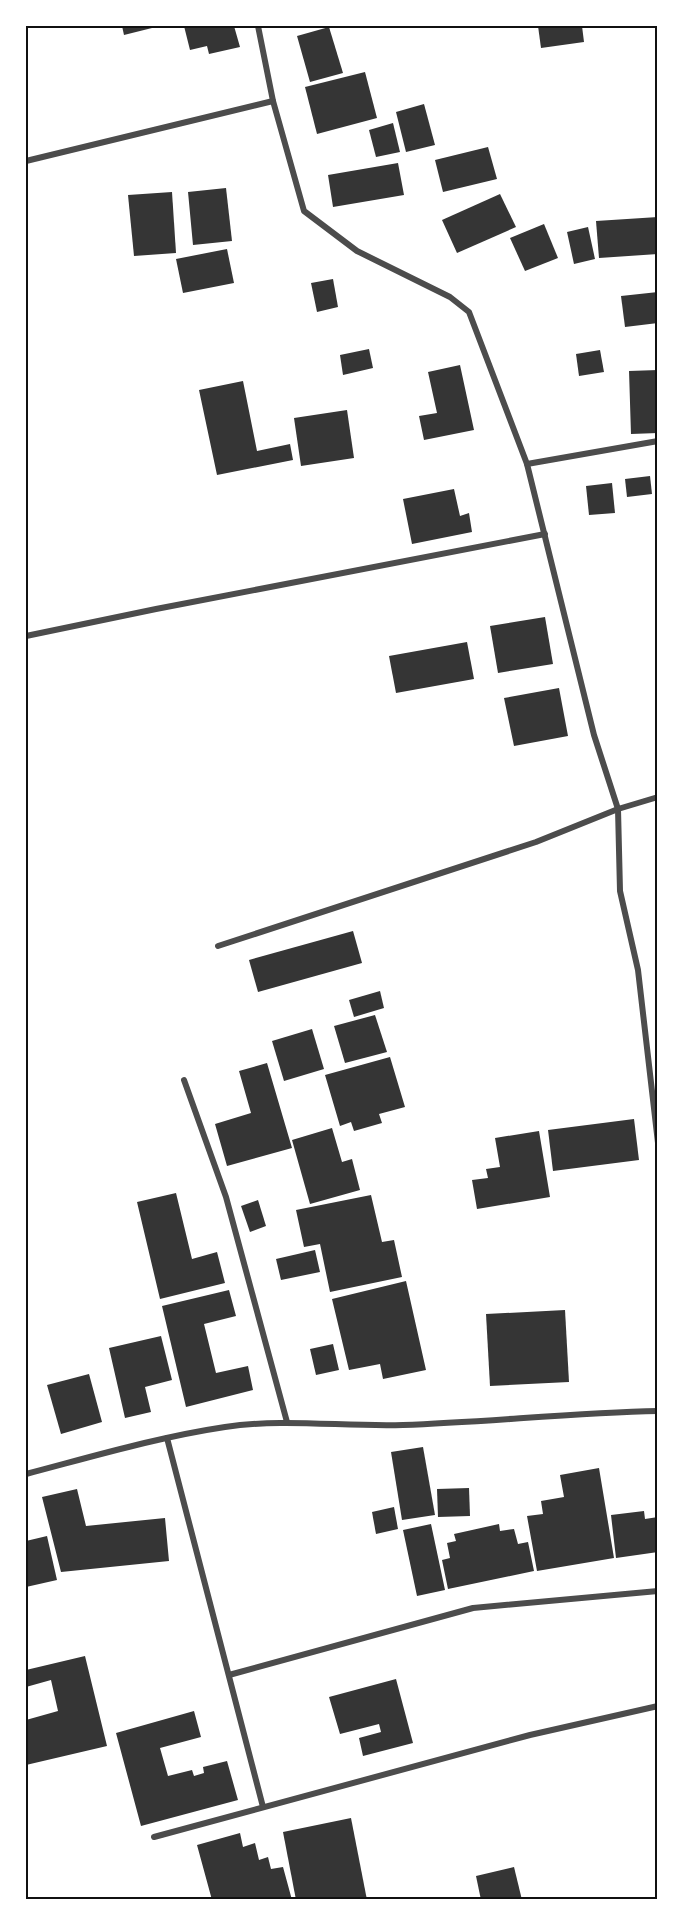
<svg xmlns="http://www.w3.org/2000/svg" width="683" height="1925" font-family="Mulish,sans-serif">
	<rect width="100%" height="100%" fill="#fff"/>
	<!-- building -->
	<g fill="#353535">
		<path d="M 122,26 L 160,26 L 124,35 Z"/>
		<path d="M 184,26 L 234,26 L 240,47 L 209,54 L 207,46 L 190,50 Z"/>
		<path d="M 538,26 L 582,26 L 584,42 L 541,48 Z"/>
		<path d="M 329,27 L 343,73 L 310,82 L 297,36 Z"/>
		<path d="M 365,72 L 377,118 L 317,134 L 305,87 Z"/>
		<path d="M 424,104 L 435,145 L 406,152 L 396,112 Z"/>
		<path d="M 393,123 L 400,152 L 376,157 L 369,130 Z"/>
		<path d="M 488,147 L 497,179 L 443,192 L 435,160 Z"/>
		<path d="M 398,163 L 404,195 L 333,207 L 328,175 Z"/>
		<path d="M 226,188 L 232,241 L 193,245 L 188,192 Z"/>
		<path d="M 172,192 L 176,253 L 134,256 L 128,195 Z"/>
		<path d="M 500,194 L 516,227 L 457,253 L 442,220 Z"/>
		<path d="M 658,217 L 658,254 L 599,258 L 596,221 Z"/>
		<path d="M 544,224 L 558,258 L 525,271 L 510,238 Z"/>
		<path d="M 588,227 L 595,259 L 574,264 L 567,232 Z"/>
		<path d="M 227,249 L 234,283 L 183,293 L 176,259 Z"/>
		<path d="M 333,279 L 338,307 L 317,312 L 311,283 Z"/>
		<path d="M 658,292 L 658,323 L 625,327 L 621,296 Z"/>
		<path d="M 369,349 L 373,368 L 343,375 L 340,355 Z"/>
		<path d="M 600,350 L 604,372 L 579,376 L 576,354 Z"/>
		<path d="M 460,365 L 474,430 L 424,440 L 419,416 L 437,413 L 428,372 Z"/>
		<path d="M 658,370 L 658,433 L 631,434 L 629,371 Z"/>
		<path d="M 243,381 L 257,451 L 290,444 L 293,460 L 217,475 L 199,390 Z"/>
		<path d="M 347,410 L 354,458 L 301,466 L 294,418 Z"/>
		<path d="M 650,476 L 652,494 L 627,497 L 625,479 Z"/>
		<path d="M 612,483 L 615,513 L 589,515 L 586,486 Z"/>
		<path d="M 454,489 L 460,516 L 469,513 L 472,532 L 412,544 L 403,499 Z"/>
		<rect x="655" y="514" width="3" height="30"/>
		<path d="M 545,617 L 553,664 L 498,673 L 490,626 Z"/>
		<path d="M 467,642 L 474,679 L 396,693 L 389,656 Z"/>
		<path d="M 559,688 L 568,736 L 514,746 L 504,698 Z"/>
		<path d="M 353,931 L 362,963 L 258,992 L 249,960 Z"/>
		<path d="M 380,991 L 384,1008 L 354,1017 L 349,1000 Z"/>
		<path d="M 375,1015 L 387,1052 L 345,1063 L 334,1026 Z"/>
		<path d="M 312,1029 L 324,1069 L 284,1081 L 272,1041 Z"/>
		<path d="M 390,1057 L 405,1107 L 379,1114 L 382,1123 L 354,1131 L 351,1122 L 340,1126 L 325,1075 Z"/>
		<path d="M 267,1063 L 292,1148 L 227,1166 L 215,1124 L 251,1113 L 239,1071 Z"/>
		<path d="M 634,1119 L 639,1160 L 553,1171 L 548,1130 Z"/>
		<path d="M 332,1128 L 342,1162 L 352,1159 L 360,1190 L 310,1204 L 292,1140 Z"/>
		<path d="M 539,1131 L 550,1197 L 477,1209 L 472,1180 L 488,1178 L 486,1169 L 500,1167 L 495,1138 Z"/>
		<path d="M 176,1193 L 192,1259 L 217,1252 L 225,1283 L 160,1299 L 137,1202 Z"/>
		<path d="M 371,1195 L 382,1242 L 394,1240 L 402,1277 L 330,1292 L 320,1244 L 304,1247 L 296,1210 Z"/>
		<path d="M 258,1200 L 266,1226 L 250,1232 L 241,1206 Z"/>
		<path d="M 315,1250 L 320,1272 L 281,1280 L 276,1259 Z"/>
		<path d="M 406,1281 L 426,1370 L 383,1379 L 380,1364 L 349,1370 L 332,1299 Z"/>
		<path d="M 229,1290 L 236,1316 L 204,1324 L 216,1373 L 248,1366 L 253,1390 L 186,1407 L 162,1306 Z"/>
		<path d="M 565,1310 L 569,1382 L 490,1386 L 486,1314 Z"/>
		<path d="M 161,1336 L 172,1380 L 145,1387 L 151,1412 L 125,1418 L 109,1348 Z"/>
		<path d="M 333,1344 L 339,1370 L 316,1375 L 310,1349 Z"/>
		<path d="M 89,1374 L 102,1422 L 61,1434 L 47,1385 Z"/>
		<path d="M 423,1447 L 435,1515 L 402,1520 L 391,1452 Z"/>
		<path d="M 599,1468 L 614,1558 L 537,1571 L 527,1516 L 543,1514 L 541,1501 L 564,1497 L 560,1475 Z"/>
		<path d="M 469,1488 L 470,1516 L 438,1517 L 437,1489 Z"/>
		<path d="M 77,1489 L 86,1526 L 165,1518 L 169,1561 L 61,1572 L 42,1497 Z"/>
		<path d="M 394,1507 L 398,1529 L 376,1534 L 372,1512 Z"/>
		<path d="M 644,1511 L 645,1519 L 658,1517 L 658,1552 L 616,1558 L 611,1515 Z"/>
		<path d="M 431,1524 L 445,1590 L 417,1596 L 403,1530 Z"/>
		<path d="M 499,1524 L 500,1531 L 514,1529 L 518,1544 L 528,1542 L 534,1571 L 448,1589 L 442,1560 L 450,1558 L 447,1543 L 456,1541 L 454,1534 Z"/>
		<path d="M 47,1536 L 57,1580 L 26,1587 L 26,1541 Z"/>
		<path d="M 85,1656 L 107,1746 L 26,1765 L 26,1720 L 58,1711 L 51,1680 L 26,1687 L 26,1670 Z"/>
		<path d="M 396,1679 L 413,1743 L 363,1756 L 359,1738 L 381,1732 L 379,1724 L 340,1734 L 329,1697 Z"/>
		<path d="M 194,1711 L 201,1737 L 160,1748 L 168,1776 L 192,1770 L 194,1776 L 204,1773 L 203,1767 L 227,1761 L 238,1800 L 141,1826 L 116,1733 Z"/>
		<path d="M 351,1818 L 367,1900 L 296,1900 L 283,1832 Z"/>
		<path d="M 240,1833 L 243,1847 L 255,1843 L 259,1860 L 268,1857 L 271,1869 L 283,1867 L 292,1900 L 212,1900 L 197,1845 Z"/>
		<path d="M 514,1867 L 522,1900 L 481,1900 L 476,1876 Z"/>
	</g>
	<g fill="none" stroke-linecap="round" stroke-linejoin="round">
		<!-- minor -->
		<g stroke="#4c4c4c" stroke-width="6">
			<path d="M 258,26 L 273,101 L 304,211 L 357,251 L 450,297 L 469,312 L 527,464 L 594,735 L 618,809 L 620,891 L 638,970 L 658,1143"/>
			<path d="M 26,161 L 273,101"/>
			<path d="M 527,464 L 658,441"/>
			<path d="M 26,636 L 156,609 L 545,534"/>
			<path d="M 218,946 L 536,842 L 618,809 L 658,797"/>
			<path d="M 184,1080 L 226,1197 L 287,1422"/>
			<path d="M 167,1438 L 263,1807"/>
			<path d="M 26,1474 C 91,1457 158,1437 225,1427 C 285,1418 343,1427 403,1425 C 488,1422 572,1413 658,1411"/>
			<path d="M 229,1675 L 473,1608 L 658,1591"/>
			<path d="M 154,1837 L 530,1735 L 658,1706"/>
		</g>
	</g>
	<!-- border -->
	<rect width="683" height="1925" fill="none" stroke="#ffffff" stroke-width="54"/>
	<rect x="27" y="27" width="629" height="1871" fill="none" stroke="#111" stroke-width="2"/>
</svg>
